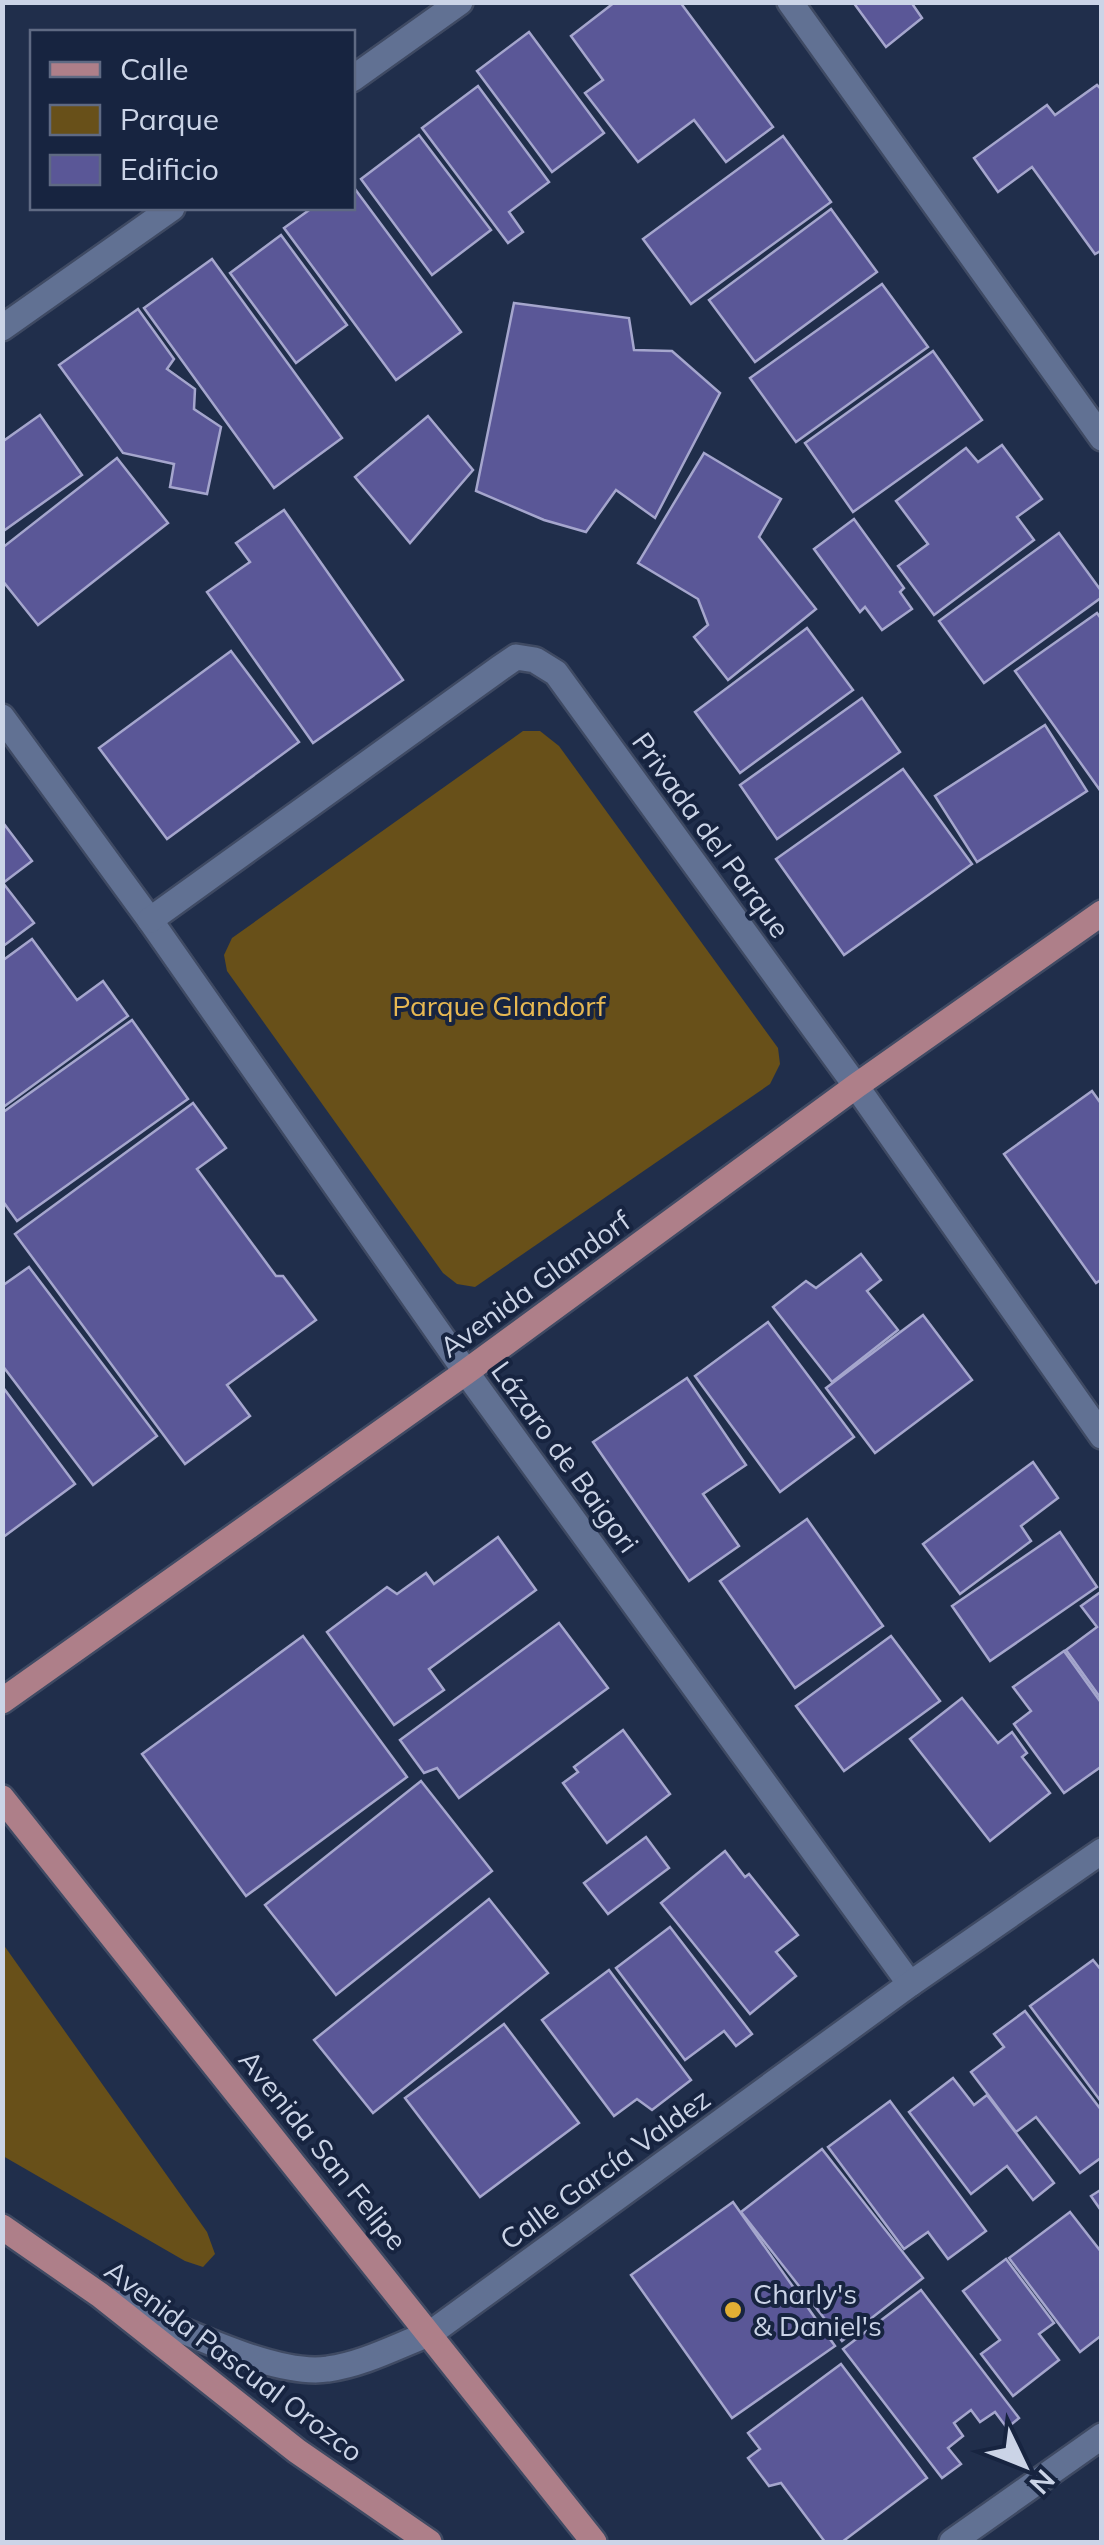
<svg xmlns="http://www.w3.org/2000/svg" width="1104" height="2545" font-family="Mulish,sans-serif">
	<rect width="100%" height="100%" fill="#202e4b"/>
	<!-- green -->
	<g fill="#685019">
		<path d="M 523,731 L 540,731 L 559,746 L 778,1048 L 780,1064 L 770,1084 L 475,1287 L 457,1284 L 443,1273 L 227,971 L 224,955 L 232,938 Z"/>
		<path d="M 3,1944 L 207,2232 L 215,2254 L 203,2267 L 185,2261 L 3,2156 Z"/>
	</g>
	<!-- building -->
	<g fill="#5a5797" stroke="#a5a6cd" stroke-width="2.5">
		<path d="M 615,2 L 680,2 L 773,127 L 726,162 L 694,120 L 638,162 L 585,93 L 603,80 L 571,36 Z"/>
		<path d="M 853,2 L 911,2 L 922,18 L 886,47 Z"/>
		<path d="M 529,32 L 604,133 L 552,172 L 477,71 Z"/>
		<path d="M 1097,85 L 1102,90 L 1102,250 L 1095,254 L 1032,167 L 998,192 L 974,158 L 1047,105 L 1055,115 Z"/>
		<path d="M 478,86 L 549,182 L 509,212 L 523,232 L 508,243 L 422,128 Z"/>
		<path d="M 419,135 L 491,230 L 432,275 L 361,179 Z"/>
		<path d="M 783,136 L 831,202 L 691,304 L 643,239 Z"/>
		<path d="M 352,185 L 461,332 L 396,380 L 284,228 L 312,208 L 352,208 Z"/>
		<path d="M 831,209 L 877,272 L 755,362 L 709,300 Z"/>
		<path d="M 281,235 L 347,325 L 296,363 L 230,273 Z"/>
		<path d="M 212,259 L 342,438 L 274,488 L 144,308 Z"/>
		<path d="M 882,284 L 928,347 L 796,442 L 750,378 Z"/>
		<path d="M 514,303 L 629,318 L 634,350 L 672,351 L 720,393 L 655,518 L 616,490 L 586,532 L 544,520 L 476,491 Z"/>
		<path d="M 138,309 L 174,359 L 167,369 L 195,389 L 194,409 L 221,427 L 207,494 L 170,487 L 174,464 L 123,453 L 59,365 Z"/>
		<path d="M 933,351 L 982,420 L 853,512 L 805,443 Z"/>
		<path d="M 40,415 L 82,475 L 2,532 L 2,442 Z"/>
		<path d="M 428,416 L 473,470 L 410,543 L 355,477 Z"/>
		<path d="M 1002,445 L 1042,499 L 1017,517 L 1034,540 L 934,615 L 898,566 L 928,544 L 896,501 L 966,448 L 978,462 Z"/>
		<path d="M 704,453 L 781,499 L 759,537 L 816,609 L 728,680 L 694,637 L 708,625 L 698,599 L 638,563 Z"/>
		<path d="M 117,458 L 168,523 L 38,625 L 2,580 L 2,548 Z"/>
		<path d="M 284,510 L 403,680 L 313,743 L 207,592 L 250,562 L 236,543 Z"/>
		<path d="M 854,519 L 904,588 L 900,592 L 912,609 L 882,630 L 865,607 L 860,612 L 814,549 Z"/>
		<path d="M 1059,533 L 1102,592 L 1102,597 L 984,683 L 939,621 Z"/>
		<path d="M 1097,613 L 1102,620 L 1102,793 L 1015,671 Z"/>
		<path d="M 807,628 L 853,690 L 740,773 L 695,712 Z"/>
		<path d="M 231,651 L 299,742 L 167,839 L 99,748 Z"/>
		<path d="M 862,698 L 900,752 L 777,839 L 740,785 Z"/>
		<path d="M 1045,725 L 1087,791 L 977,862 L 935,796 Z"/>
		<path d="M 903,769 L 972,864 L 844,955 L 776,859 Z"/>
		<path d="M 4,824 L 32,861 L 3,883 L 34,923 L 2,947 Z"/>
		<path d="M 32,939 L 77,1000 L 103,981 L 128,1016 L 2,1108 L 2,961 Z"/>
		<path d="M 132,1020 L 188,1099 L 17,1221 L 2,1200 L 2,1113 Z"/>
		<path d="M 1092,1091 L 1102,1105 L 1102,1279 L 1096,1283 L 1004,1154 Z"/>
		<path d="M 193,1103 L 226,1148 L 197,1169 L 276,1276 L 283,1276 L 316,1320 L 227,1385 L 250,1416 L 185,1464 L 15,1234 Z"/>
		<path d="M 861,1254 L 881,1280 L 867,1291 L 898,1330 L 832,1382 L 773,1307 L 806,1281 L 816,1288 Z"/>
		<path d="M 29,1267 L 157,1436 L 93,1485 L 2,1365 L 2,1286 Z"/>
		<path d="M 923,1315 L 972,1380 L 875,1453 L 826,1388 Z"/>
		<path d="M 768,1322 L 854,1437 L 780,1492 L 695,1376 Z"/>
		<path d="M 687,1378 L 746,1465 L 703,1494 L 739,1546 L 689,1581 L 593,1442 Z"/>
		<path d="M 2,1386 L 75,1484 L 2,1538 Z"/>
		<path d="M 1033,1462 L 1058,1498 L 1021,1526 L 1031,1541 L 960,1594 L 923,1544 Z"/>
		<path d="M 807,1519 L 883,1626 L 795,1688 L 720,1581 Z"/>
		<path d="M 1060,1532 L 1097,1587 L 990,1661 L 952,1606 Z"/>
		<path d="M 498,1537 L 536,1590 L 429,1669 L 444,1690 L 394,1725 L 327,1632 L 387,1587 L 397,1594 L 426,1573 L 434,1584 Z"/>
		<path d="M 1102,1591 L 1102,1700 L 1066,1650 L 1097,1627 L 1081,1606 Z"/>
		<path d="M 559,1623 L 608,1688 L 459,1798 L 437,1768 L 424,1773 L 400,1740 Z"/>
		<path d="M 303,1636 L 407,1777 L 246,1896 L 142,1754 Z"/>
		<path d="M 891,1636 L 940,1701 L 844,1771 L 796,1706 Z"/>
		<path d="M 1064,1651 L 1102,1704 L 1102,1766 L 1064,1793 L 1014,1724 L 1031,1711 L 1013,1687 Z"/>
		<path d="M 962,1698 L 998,1743 L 1012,1732 L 1027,1753 L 1022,1757 L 1050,1793 L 990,1841 L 910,1739 Z"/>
		<path d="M 623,1730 L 670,1794 L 607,1843 L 563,1783 L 578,1772 L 574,1767 Z"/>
		<path d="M 421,1781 L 492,1871 L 336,1995 L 265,1905 Z"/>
		<path d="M 646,1837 L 669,1868 L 608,1914 L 584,1883 Z"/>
		<path d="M 725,1851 L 745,1877 L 749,1874 L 798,1935 L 776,1952 L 796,1976 L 750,2014 L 661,1903 Z"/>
		<path d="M 489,1899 L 548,1973 L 373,2113 L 314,2040 Z"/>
		<path d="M 670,1927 L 752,2034 L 736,2046 L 724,2031 L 685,2060 L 616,1968 Z"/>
		<path d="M 1093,1960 L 1102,1971 L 1102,2103 L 1030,2006 Z"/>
		<path d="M 609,1970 L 691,2080 L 652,2110 L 637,2099 L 614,2116 L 542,2020 Z"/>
		<path d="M 1025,2011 L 1102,2111 L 1102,2157 L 1080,2173 L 1036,2117 L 1016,2132 L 971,2072 L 1004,2047 L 994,2034 Z"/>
		<path d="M 504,2024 L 579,2123 L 480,2197 L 405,2098 Z"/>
		<path d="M 953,2078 L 974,2105 L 987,2095 L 1054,2183 L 1033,2200 L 1007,2166 L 971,2194 L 909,2112 Z"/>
		<path d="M 890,2101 L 986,2231 L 948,2259 L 928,2232 L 904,2249 L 828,2147 Z"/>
		<path d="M 822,2149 L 923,2278 L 842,2341 L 741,2212 Z"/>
		<path d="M 1102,2189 L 1102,2212 L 1091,2196 Z"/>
		<path d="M 733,2202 L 835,2346 L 732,2418 L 631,2275 Z"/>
		<path d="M 1070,2212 L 1102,2253 L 1102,2335 L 1080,2352 L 1009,2258 Z"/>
		<path d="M 1006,2259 L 1054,2323 L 1039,2334 L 1059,2360 L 1013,2396 L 981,2354 L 1000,2340 L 963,2291 Z"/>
		<path d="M 921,2290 L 1019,2418 L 1007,2428 L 995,2412 L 980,2422 L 971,2410 L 954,2423 L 963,2436 L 948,2448 L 961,2464 L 942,2478 L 843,2349 Z"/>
		<path d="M 841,2364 L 927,2478 L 842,2542 L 825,2542 L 781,2483 L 769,2486 L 748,2458 L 760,2449 L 748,2433 Z"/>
	</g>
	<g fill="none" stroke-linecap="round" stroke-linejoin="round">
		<defs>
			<g id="minor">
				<path d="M 790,2 L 1102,438"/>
				<path d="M 352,79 L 460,2"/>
				<path d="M 2,328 L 172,208"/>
				<path d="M 2,717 L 150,920 L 466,1372 L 910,1984"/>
				<path d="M 150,920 L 500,668 L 516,657 L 535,660 L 556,673 L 856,1086 L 1102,1436"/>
				<path d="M 114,2301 C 167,2322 273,2378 328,2369 C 364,2364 397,2346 431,2333 L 910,1984 L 1102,1851"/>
				<path d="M 952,2542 L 1102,2436"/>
			</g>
			<g id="major">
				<path d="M 2,1701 L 466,1372 L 856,1086 L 1102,913"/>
				<path d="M 2,1798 L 594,2542"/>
				<path d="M 2,2227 L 100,2295 L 297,2451 L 429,2542"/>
			</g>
		</defs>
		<!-- minor casing -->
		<use href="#minor" stroke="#3f4a63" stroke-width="30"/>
		<!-- major casing -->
		<use href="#major" stroke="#3f4a63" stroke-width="30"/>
		<!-- minor -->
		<use href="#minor" stroke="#617193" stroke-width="25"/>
		<!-- major -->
		<use href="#major" stroke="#ae7f89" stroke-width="25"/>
	</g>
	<!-- markers -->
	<circle fill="#e2af34" stroke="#172440" stroke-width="4" cx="733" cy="2310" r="10"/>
	<g text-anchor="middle" stroke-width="8" stroke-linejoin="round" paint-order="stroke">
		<!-- street labels -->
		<g font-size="28" fill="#cbd4e7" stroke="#172440">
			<text transform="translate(711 835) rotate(54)" y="10">Privada del Parque</text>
			<text transform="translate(535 1284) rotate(-36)" y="10">Avenida Glandorf</text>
			<text transform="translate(565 1457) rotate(54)" y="10">Lázaro de Baigori</text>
			<text transform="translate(323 2150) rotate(51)" y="10">Avenida San Felipe</text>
			<text transform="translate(605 2169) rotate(-36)" y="10">Calle García Valdez</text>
			<text transform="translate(234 2361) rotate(37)" y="10">Avenida Pascual Orozco</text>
		</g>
		<!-- park labels -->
		<g font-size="28" fill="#e7b852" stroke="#172440">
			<text x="499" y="1016">Parque Glandorf</text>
		</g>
		<!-- poi labels -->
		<g font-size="28" fill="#cbd4e7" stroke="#172440" text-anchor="start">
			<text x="753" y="2304">Charly's<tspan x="753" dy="32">&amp; Daniel's</tspan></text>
		</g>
	</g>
	<!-- border -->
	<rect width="1104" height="2545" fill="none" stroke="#cbd4e7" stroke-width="10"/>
	<!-- legend -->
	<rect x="30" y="30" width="325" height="180" fill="#172440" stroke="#5f6a83" stroke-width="2.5"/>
	<rect x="50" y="62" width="50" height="15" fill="#ae7f89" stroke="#5f6a83" stroke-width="2.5"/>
	<text x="120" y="80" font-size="30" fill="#cbd4e7">Calle</text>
	<rect x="50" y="105" width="50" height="30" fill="#685019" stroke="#5f6a83" stroke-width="2.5"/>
	<text x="120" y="130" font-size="30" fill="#cbd4e7">Parque</text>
	<rect x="50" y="155" width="50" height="30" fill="#5a5797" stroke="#5f6a83" stroke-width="2.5"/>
	<text x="120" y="180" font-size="30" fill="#cbd4e7">Edificio</text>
	<!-- north arrow -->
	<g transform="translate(1024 2465) rotate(133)" stroke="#172440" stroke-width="8" paint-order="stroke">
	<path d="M0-8L18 38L0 25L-18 38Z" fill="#cbd4e7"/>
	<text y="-15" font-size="28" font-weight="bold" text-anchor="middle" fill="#cbd4e7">N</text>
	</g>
</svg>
